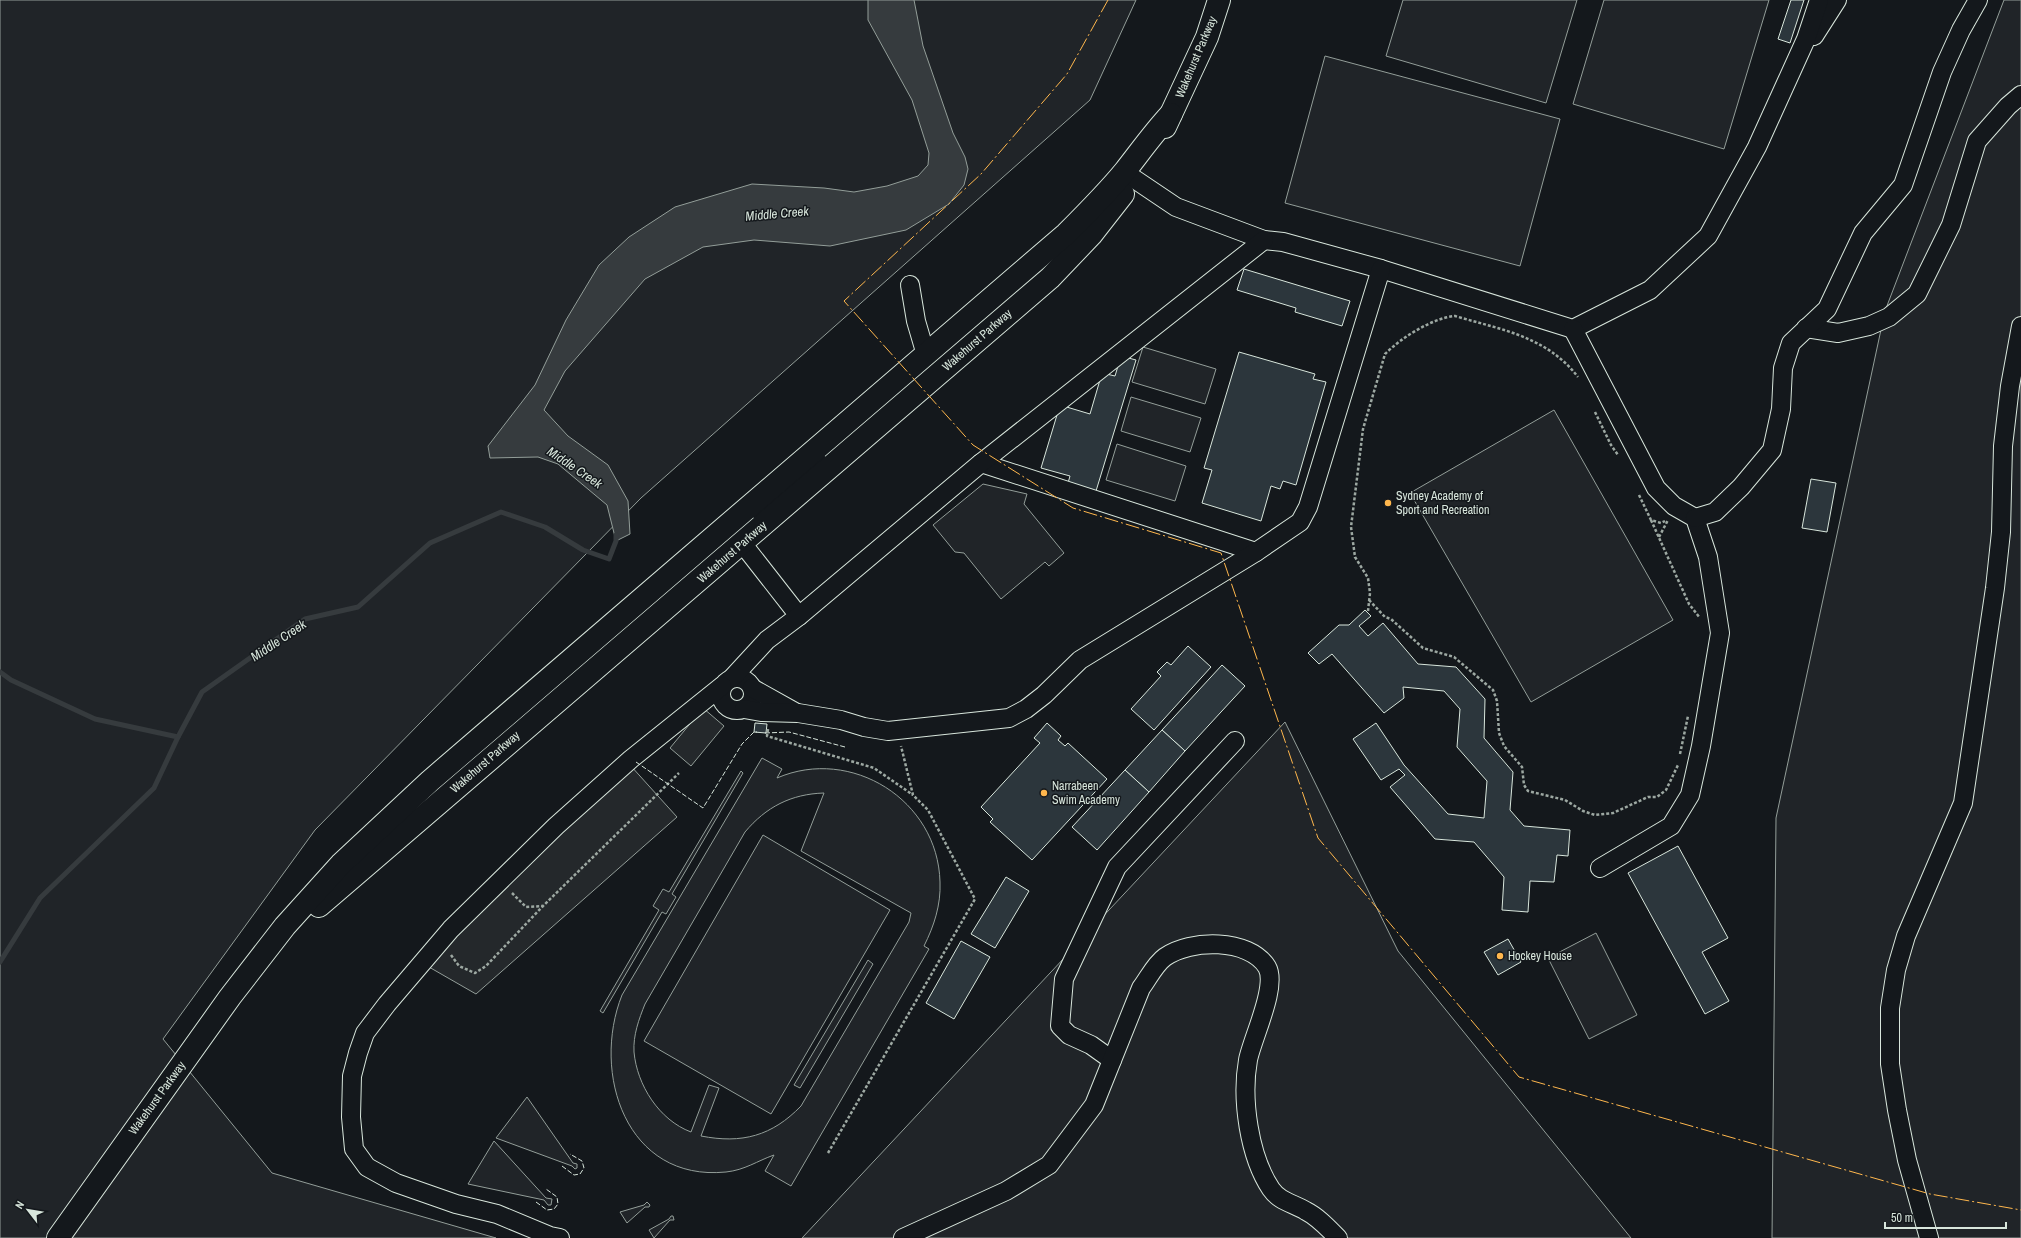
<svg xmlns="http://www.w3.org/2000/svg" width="2021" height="1238" font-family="'Archivo Narrow',sans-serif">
	<rect width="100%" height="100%" fill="#14181c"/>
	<!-- green -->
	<g fill="#202428" stroke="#939e99" fill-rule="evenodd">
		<path d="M 0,0 L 1136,0 L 1090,100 L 641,498 L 315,830 L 163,1039 L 272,1173 L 496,1238 L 0,1238 Z"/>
		<path d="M 1403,0 L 1577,0 L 1546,103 L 1386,56 Z"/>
		<path d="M 1604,0 L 1769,0 L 1724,149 L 1573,104 Z"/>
		<path d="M 2004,0 L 2021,0 L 2021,1238 L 1772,1238 L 1776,818 L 1885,311 Z"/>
		<path d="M 1325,56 L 1560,119 L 1520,266 L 1285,203 Z"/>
		<path d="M 1143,347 L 1216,369 L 1205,404 L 1132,382 Z"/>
		<path d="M 1131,397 L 1201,418 L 1190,452 L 1121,431 Z"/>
		<path d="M 1554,410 L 1673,620 L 1531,702 L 1410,493 Z"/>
		<path d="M 1117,444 L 1186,466 L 1175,501 L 1106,480 Z"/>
		<path d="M 983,484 L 1027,494 L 1024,504 L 1064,553 L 1049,566 L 1045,562 L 1001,599 L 964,553 L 955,552 L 933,525 Z"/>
		<path d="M 1285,722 L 1398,951 L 1631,1238 L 802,1238 Z"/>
		<path d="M 762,758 L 782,769 L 777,778 C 851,746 938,800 940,882 C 941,905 934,926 924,946 L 929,949 L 791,1186 L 765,1171 L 774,1155 C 757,1161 745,1170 726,1172 C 626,1182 591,1073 622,995 ZM 824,793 L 801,851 L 911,913 L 909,922 L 801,1106 C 772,1136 742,1144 701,1136 L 719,1088 L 709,1085 L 691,1132 C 659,1120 637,1085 634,1052 C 633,1035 639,1019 645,1004 L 745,832 C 766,807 791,794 824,793 Z"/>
		<path d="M 741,771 L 743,773 L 672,894 L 676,897 L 666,914 L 662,912 L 603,1013 L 600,1011 L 659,910 L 653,906 L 663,889 L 669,892 Z"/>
		<path d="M 763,835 L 890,910 L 771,1114 L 644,1041 Z"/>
		<path d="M 1596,933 L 1637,1015 L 1589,1039 L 1548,958 Z"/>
		<path d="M 868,960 L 873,964 L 800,1088 L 794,1085 Z"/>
		<path d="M 527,1097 L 573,1163 L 577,1164 L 577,1168 L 575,1169 L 572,1166 L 496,1138 Z"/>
		<path d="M 494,1141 L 546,1198 L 552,1199 L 551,1205 L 548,1205 L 544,1200 L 468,1184 Z"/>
		<path d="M 647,1202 L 650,1205 L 649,1207 L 645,1207 L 627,1223 L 620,1212 L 644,1205 Z"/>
		<path d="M 671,1216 L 673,1216 L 674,1220 L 670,1220 L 654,1238 L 649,1230 L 669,1219 Z"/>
	</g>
	<!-- parking -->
	<g fill="#24282b" stroke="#939e99">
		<path d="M 703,708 L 724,726 L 691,766 L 670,748 Z"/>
		<path d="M 630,765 L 677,817 L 476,994 L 422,963 Z"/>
	</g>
	<!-- water -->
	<path fill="#363b3e" stroke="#939e99" d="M 868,0 L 914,0 L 923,46 L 953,133 L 965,157 L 968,169 L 964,185 L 949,204 L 906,230 L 830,246 L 754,240 L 703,247 L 645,279 L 565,371 L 544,410 L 568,436 L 608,465 L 628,501 L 630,534 L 616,541 L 607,505 L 558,464 L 538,457 L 490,458 L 488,446 L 535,385 L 566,320 L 599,265 L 629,237 L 675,207 L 752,184 L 824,188 L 854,192 L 887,186 L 918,176 L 928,165 L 929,153 L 912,100 L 868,20 Z"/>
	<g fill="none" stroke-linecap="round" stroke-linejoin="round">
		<!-- stream -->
		<g stroke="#363b3e" stroke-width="5">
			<path d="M 0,672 L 11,680 L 95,719 L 178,737"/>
			<path d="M 0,962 L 40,898 L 154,788 L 178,737 L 202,692 L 305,619 L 358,607 L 430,543 L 501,512 L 545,527 L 583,550 L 609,559 L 616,541 L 616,535"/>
		</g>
	</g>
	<!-- building -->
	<g fill="#2c363c" stroke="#d8e6dc">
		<path d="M 1791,0 L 1804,0 L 1790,43 L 1778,39 Z"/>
		<path d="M 1244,269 L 1350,301 L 1342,326 L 1295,312 L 1296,308 L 1237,290 Z"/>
		<path d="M 1239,352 L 1315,374 L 1313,379 L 1326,382 L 1296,485 L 1283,481 L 1280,489 L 1271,486 L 1261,521 L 1202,503 L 1212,470 L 1204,468 Z"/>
		<path d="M 1121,356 L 1136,360 L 1096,491 L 1068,483 L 1070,476 L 1041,468 L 1060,405 L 1090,414 L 1102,373 L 1115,376 Z"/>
		<path d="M 1811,479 L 1836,483 L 1827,532 L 1802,528 Z"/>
		<path d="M 1365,610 L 1371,616 L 1359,626 L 1368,636 L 1383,623 L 1418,664 L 1456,667 L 1485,699 L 1484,738 L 1513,772 L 1510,810 L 1524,826 L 1570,830 L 1568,856 L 1557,855 L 1554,882 L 1530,881 L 1528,912 L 1502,910 L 1504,877 L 1474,842 L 1435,839 L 1390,787 L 1405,775 L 1399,769 L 1381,780 L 1353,739 L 1376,723 L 1404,765 L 1448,814 L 1484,818 L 1487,781 L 1457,747 L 1460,709 L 1444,691 L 1403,687 L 1404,698 L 1384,713 L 1332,654 L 1319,664 L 1308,653 L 1339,625 L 1349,625 Z"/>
		<path d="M 1188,646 L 1211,667 L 1154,730 L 1131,709 L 1161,676 L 1157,672 L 1167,662 L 1171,665 Z"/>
		<path d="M 1222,665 L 1245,686 L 1185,751 L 1162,730 Z"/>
		<path d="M 755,723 L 767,724 L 766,733 L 754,732 Z"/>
		<path d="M 1047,723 L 1061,736 L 1058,740 L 1065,746 L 1068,743 L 1107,779 L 1032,860 L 990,822 L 993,819 L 981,807 L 1040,743 L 1034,738 Z"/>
		<path d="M 1162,730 L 1185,751 L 1149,792 L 1125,770 Z"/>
		<path d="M 1125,770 L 1149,792 L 1097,850 L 1072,827 Z"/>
		<path d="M 1678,846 L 1728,938 L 1702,952 L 1729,1001 L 1705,1014 L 1628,873 Z"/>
		<path d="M 1006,877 L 1029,891 L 995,948 L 971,934 Z"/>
		<path d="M 1508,939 L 1521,962 L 1498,975 L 1484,952 Z"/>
		<path d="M 961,941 L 990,957 L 954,1019 L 926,1003 Z"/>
	</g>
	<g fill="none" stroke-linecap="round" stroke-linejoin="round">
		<defs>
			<g id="minor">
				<path d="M 1814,36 L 1837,0"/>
				<path d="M 1124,172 L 1176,207 L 1264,240 L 1283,242 L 1381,269 L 1573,329 L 1650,290 L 1708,236 L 1757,147 L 1806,39 L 1819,0"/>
				<path d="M 910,285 L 916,321 L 926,355"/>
				<path d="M 1806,328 L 1838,333 L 1869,326 L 1889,317 L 1917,294 L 1951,225 L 1977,141 L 2008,106 L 2021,95"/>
				<path d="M 1573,329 L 1656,488 L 1674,506 L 1695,518 L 1708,557 L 1720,633 L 1701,746 L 1690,795 L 1671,826 L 1600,868"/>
				<path d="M 981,463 L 1256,552"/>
				<path d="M 761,513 L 818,462"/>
				<path d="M 1695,518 L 1715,512 L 1741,487 L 1772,450 L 1781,409 L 1783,368 L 1791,343 L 1827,309 L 1863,233 L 1903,185 L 1942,72 L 1961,30 L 1978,0"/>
				<path d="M 742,543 L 799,616"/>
				<circle cx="737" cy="694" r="16"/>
				<path d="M 732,678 L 767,640 L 799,616 L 981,463 L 1264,240"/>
				<path d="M 752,688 L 795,712"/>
				<path d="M 744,709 L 761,712 L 798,713 L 841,720 L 864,727 L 888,731 L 1009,718 L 1026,709 L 1044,695 L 1080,660 L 1256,552 L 1300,522 L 1308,507 L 1381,269"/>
				<path d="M 1112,1060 L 1091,1045 L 1069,1035 L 1060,1026 L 1064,979 L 1117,867 L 1235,741"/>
				<path d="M 560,1238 L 550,1236 L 497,1214 L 456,1204 L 396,1183 L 367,1167 L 354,1149 L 351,1117 L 352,1076 L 358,1053 L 365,1033 L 387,1004 L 451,929 L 556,826 L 631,759 L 722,686"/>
				<path d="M 903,1238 L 1006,1191 L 1049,1165 L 1094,1105 L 1141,988 C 1148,979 1155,964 1165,957 C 1190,939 1249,938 1267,967 C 1278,986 1252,1039 1248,1060 C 1241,1099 1249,1156 1271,1189 C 1280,1202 1293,1203 1306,1211 C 1318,1217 1328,1228 1338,1238"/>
				<path d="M 1929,1238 L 1907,1160 L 1897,1110 L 1890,1064 L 1890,1008 L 1896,970 L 1906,936 L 1963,803 L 1995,588 L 2001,532 L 2003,446 L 2010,386 L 2021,326"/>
			</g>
			<g id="major">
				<path d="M 1165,127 L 1207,37 L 1219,0"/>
				<path d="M 319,906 L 1050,278 L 1091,235 L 1123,194"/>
				<path d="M 58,1238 L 230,997 L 285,926 L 341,864 L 430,781 L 1066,234 C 1086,214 1107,193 1125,171 C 1140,152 1154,132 1171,114"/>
			</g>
		</defs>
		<!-- minor casing -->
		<use href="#minor" stroke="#d8e6dc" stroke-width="20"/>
		<!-- major casing -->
		<use href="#major" stroke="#d8e6dc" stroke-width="24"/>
		<!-- path -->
		<g stroke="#9da8a2" stroke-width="2.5" stroke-dasharray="3 2" stroke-linecap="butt">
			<path d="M 1595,412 L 1611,445 L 1618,455"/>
			<path d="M 1639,495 L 1651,520 L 1661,523 L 1665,521"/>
			<path d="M 1651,520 L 1689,604 L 1700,618"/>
			<path d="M 1659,537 L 1668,520"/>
			<path d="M 1369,600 L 1385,617 L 1391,619 L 1423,648 L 1454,657 L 1493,690 L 1497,701 L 1499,733 L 1504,746 L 1522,767 L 1524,785 L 1528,791 L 1565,800 L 1583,811 L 1595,815 L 1613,813 L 1648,797 L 1657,797 L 1666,790 L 1678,765"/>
			<path d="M 1368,611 L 1370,593 L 1368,578 L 1355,557 L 1351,527 L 1363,429 L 1385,354 C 1401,338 1432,318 1455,316 C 1502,330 1546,336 1578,377"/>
			<path d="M 768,729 L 767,736 L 874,768 L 913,795"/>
			<path d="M 1680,754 L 1688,716"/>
			<path d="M 512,893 L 526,907 L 543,906 L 679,773"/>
			<path d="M 451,955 L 459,966 L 475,973 L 486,966 L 543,906"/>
			<path d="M 828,1153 L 975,899 L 928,810 L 913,795 L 901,746"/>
		</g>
		<!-- minor -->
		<use href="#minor" stroke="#14181c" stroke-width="18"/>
		<!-- major -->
		<use href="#major" stroke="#14181c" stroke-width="22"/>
		<!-- fence -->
		<g stroke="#d8e6dc" stroke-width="1" stroke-dasharray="5 2" stroke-linecap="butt">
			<path d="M 765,733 L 789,732 L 845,747"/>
			<path d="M 636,762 L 703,808 L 742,744 L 754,732 L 757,732"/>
			<path d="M 562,1166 L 574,1175 L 580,1174 L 584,1168 L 582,1161 L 570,1154"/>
			<path d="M 536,1202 L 547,1210 L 554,1209 L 558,1204 L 557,1197 L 546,1189"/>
		</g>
		<!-- power -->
		<path stroke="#ffb74d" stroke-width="1" stroke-dasharray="14 3 2 3" stroke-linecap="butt" d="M 1108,0 L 1067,74 L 981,174 L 844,301 L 973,445 L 1073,508 L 1221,553 L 1318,838 L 1519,1077 L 1930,1194 L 2021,1210"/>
	</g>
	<!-- markers -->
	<g fill="#ffb74d" stroke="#14181c" stroke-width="1.5">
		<circle cx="1388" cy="503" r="4"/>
		<circle cx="1044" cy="793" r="4"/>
		<circle cx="1500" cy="956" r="4"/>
	</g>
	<g text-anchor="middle" stroke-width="3" stroke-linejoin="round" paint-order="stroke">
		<!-- street labels -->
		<g font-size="12" fill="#d8e6dc" stroke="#14181c">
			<text transform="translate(1196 57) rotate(-67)" y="4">Wakehurst Parkway</text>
			<text transform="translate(977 340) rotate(-41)" y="4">Wakehurst Parkway</text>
			<text transform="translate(732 552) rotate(-41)" y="4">Wakehurst Parkway</text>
			<text transform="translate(485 762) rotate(-41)" y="4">Wakehurst Parkway</text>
			<text transform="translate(157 1098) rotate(-54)" y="4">Wakehurst Parkway</text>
		</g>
		<!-- poi labels -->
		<g font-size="12" fill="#d8e6dc" stroke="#14181c" text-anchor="start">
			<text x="1396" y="500">Sydney Academy of<tspan x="1396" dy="14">Sport and Recreation</tspan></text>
			<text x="1052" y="790">Narrabeen<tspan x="1052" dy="14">Swim Academy</tspan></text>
			<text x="1508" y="960">Hockey House</text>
		</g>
		<!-- water labels -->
		<g font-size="13" font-style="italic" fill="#d8e6dc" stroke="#14181c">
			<text transform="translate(777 213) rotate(-5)" y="5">Middle Creek</text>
			<text transform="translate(575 467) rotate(34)" y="5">Middle Creek</text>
			<text transform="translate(278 640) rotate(-34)" y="5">Middle Creek</text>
		</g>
	</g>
	<!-- north arrow -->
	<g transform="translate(28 1210) rotate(301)" stroke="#14181c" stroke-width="3" paint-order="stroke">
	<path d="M0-3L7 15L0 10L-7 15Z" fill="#d8e6dc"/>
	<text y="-6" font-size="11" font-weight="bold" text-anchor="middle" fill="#d8e6dc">N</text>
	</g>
	<!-- scale -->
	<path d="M1885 1222v6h121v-6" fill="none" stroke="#d8e6dc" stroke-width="2"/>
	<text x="1891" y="1222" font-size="12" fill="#d8e6dc" stroke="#14181c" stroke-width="3" paint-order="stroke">50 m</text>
</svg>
